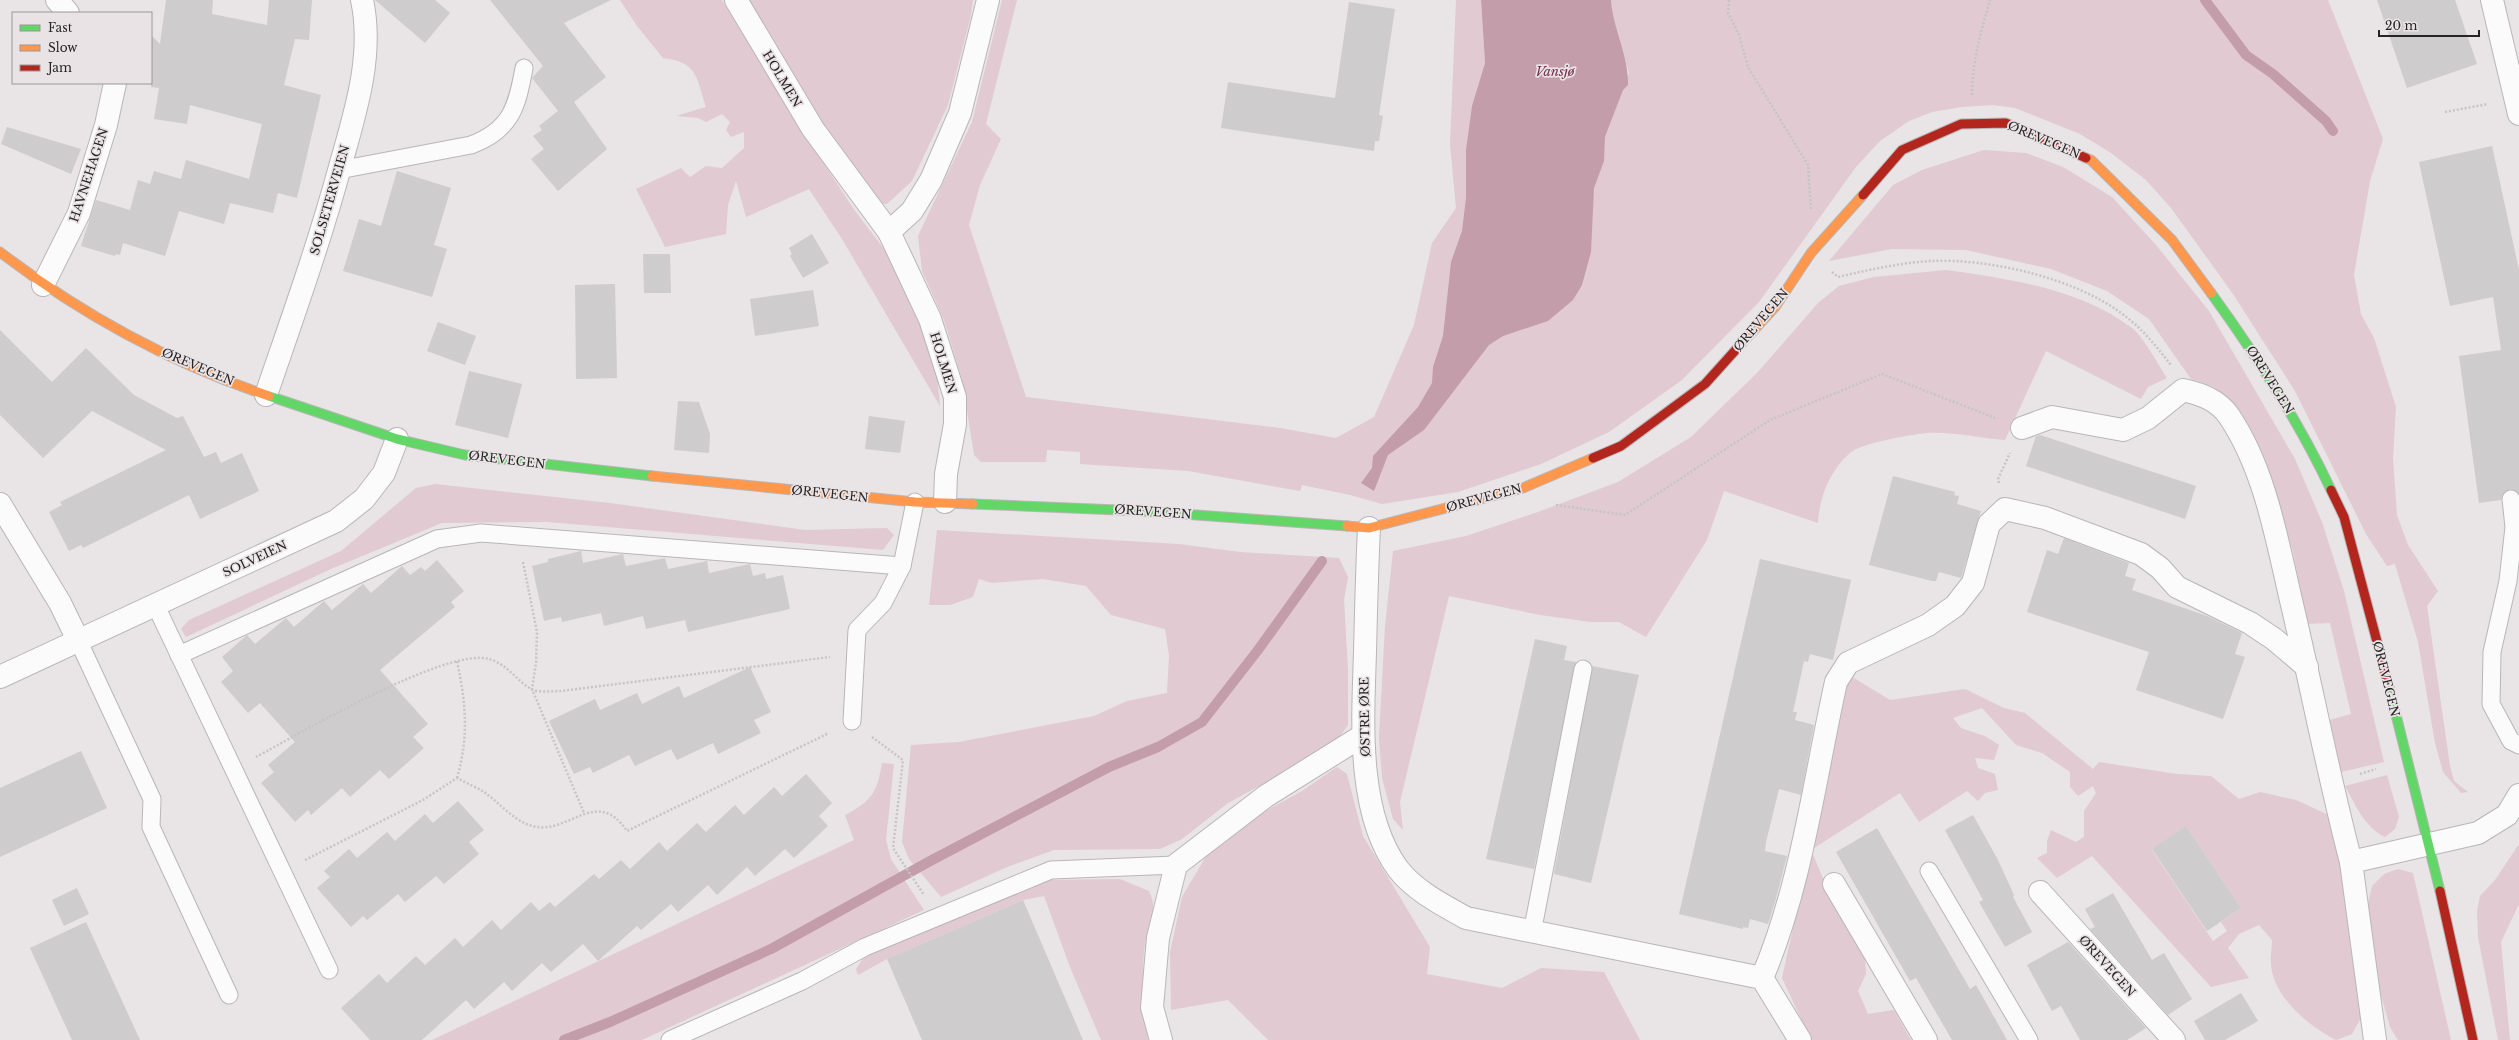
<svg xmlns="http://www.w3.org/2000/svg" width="2519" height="1040" font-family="'Libre Baskerville',serif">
	<rect width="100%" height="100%" fill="#e9e4e6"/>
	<!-- green -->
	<g fill="#e1cad2" fill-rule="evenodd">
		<path d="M 620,0 L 722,0 L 790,112 L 855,211 L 897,266 L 923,327 L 937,375 L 940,406 L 842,239 L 809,189 L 746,217 L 736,181 L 728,205 L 726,234 L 665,247 L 636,189 L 681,168 L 690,177 L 706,166 L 722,168 L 744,148 L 744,132 L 731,137 L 726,130 L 730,122 L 722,114 L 706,122 L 698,118 L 676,116 L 706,107 C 696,77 698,62 663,58 L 637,26 Z"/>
		<path d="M 745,0 L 973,0 L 971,15 L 948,105 L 912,181 L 887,204 L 878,203 L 801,92 Z"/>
		<path d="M 1002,0 L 1017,0 L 986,124 L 1001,139 L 980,185 L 969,225 L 1026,397 L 1280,428 L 1336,438 L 1374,417 L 1414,325 L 1432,243 L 1456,208 L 1450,145 L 1456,0 L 1481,0 L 1485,63 L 1478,87 L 1604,147 L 1605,137 L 1629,73 L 1612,13 L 1611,0 L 2328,0 L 2383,139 L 2370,181 L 2354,275 L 2361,314 L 2374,338 L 2396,407 L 2393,458 L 2397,515 L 2408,545 L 2438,591 L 2427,606 L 2450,766 L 2454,781 L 2468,792 L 2461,793 L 2443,772 L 2435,743 L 2418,642 L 2395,564 L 2387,566 L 2366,534 L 2295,391 L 2233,294 L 2171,208 L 2146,180 L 2111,153 L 2080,134 L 2015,108 L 1993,105 L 1962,107 L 1932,112 L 1909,121 L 1880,141 L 1856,167 L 1759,302 L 1682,380 L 1609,432 L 1541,464 L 1458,492 L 1382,504 L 1350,495 L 1302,485 L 1300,491 L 1188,471 L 1080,464 L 1080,452 L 1047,450 L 1046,462 L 981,462 L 974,455 L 962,379 L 944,320 L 922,271 L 918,236 L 972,122 Z"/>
		<path d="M 1984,150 L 2026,153 L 2063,167 L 2112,197 L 2156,245 L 2209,311 L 2295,459 L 2322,522 L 2344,591 L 2384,762 L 2337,773 L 2326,721 L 2351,714 L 2330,623 L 2307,624 L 2293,551 L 2255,442 L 2235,407 L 2214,387 L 2191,379 L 2149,319 L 2107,291 L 2051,269 L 1966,250 L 1892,249 L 1829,261 L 1893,185 L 1922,170 Z"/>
		<path d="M 1946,270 C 2009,279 2079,288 2132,328 C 2143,336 2159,366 2167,378 L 2148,387 L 2141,399 L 2046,351 L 2005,440 C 1980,438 1951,431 1926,433 C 1910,435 1861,443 1850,453 C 1830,470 1819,498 1818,523 L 1724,491 L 1707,540 L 1646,637 L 1619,622 L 1591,622 L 1540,615 L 1449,596 L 1400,802 L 1403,830 L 1393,819 L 1382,778 L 1379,738 L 1385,626 L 1393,551 L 1466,536 L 1538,512 L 1618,482 L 1691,437 L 1758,372 L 1818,303 L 1839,286 L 1874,277 Z"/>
		<path d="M 435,484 L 610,503 L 805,530 L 887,528 L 894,535 L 883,550 L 547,522 L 442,523 L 331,569 L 186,637 L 181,629 L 189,620 L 341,551 L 416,488 Z"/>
		<path d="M 937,530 L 1179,544 L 1240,552 L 1339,558 L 1348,577 L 1344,600 L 1348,670 L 1348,725 L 1340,736 L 1312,757 L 1228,803 L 1182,839 L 1160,849 L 1054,850 L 1007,867 L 941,897 L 909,859 L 902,842 L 911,745 L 959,742 L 1094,716 L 1127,701 L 1167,693 L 1169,655 L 1165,629 L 1111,615 L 1086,586 L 1043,579 L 992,583 L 979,579 L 973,597 L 950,605 L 929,605 Z"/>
		<path d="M 1849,675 L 1890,700 L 1965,689 L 2004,708 L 2025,713 L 2093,769 L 2099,762 L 2177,774 L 2211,776 L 2239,799 L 2260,792 L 2296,800 L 2333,817 L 2341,850 L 2361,1018 L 2352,1034 L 2336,1040 C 2309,1026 2274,998 2271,965 C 2270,957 2272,948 2272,940 L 2259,925 L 2239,934 L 2228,948 L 2249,978 L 2211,987 L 2092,856 L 2057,878 L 2037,858 L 2047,853 L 2047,841 L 2051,830 L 2076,842 L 2084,837 L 2084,811 L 2096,793 L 2093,786 L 2078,796 L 2070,787 L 2070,772 L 2042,753 L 2016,745 L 1982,708 L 1953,718 L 1961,728 L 1985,736 L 1999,745 L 1994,760 L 1975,758 L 1978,768 L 1995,774 L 1998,790 L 1985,793 L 1978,801 L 1967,791 L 1919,822 L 1900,793 L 1811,850 L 1831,897 L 1865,959 L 1866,974 L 1858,991 L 1868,1014 L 1894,1010 L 1911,1040 L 1811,1040 L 1782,978 ZM 2186,826 L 2241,908 L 2221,922 L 2227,931 L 2213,941 L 2152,850 Z"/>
		<path d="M 882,763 L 894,764 L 886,840 L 891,859 L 924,910 L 642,1040 L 432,1040 L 854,840 L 845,815 C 872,801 877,793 882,763 Z"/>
		<path d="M 1337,767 L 1347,774 L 1363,836 L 1430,947 L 1427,974 L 1502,988 L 1541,968 L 1604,972 L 1640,1040 L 1268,1040 L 1228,1000 L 1171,1010 L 1170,952 L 1182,897 L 1208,853 L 1251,819 L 1302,791 Z"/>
		<path d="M 2387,775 L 2399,817 L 2395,829 L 2385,837 C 2365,828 2355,804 2345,786 Z"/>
		<path d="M 2519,844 L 2519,904 L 2501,942 L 2510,1040 L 2498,1040 L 2478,937 L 2477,912 L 2480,896 L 2495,880 Z"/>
		<path d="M 2398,869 L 2413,873 L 2451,1040 L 2398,1040 L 2390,1027 L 2379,988 L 2367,908 L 2372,886 L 2384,874 Z"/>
		<path d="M 1120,879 L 1149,891 C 1159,912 1149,923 1145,944 C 1141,973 1143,1011 1148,1040 L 1101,1040 L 1070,967 L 1044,896 L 1023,900 L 887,959 L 858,975 L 856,969 L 866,954 L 1048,880 Z"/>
	</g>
	<!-- water -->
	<path fill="#c39daa" d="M 1481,0 L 1611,0 C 1613,29 1629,56 1628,85 L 1623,90 L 1605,137 L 1604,161 L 1594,188 L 1591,252 L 1582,285 L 1573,300 L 1548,321 L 1503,336 L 1489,345 L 1424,430 L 1388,455 L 1374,491 L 1361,483 L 1372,468 L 1373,456 L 1418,407 L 1432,383 L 1433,367 L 1443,336 L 1451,262 L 1462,231 L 1466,198 L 1466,150 L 1472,106 L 1485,63 Z"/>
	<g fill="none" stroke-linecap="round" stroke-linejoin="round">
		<!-- stream -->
		<g stroke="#c39daa" stroke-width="10">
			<path d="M 2205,0 L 2246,55 L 2273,74 L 2326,121 L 2333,131"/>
			<path d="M 564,1040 L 610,1022 L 771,949 L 932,860 L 1109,767 L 1158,747 L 1202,722 L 1258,650 L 1322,561"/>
		</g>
	</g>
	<!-- building -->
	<g fill="#cecccc">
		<path d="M 166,0 L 213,0 L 212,14 L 267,25 L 269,0 L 312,0 L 309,40 L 295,39 L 284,85 L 321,95 L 297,198 L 278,193 L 273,213 L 230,203 L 224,224 L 179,211 L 165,256 L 123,243 L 120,255 L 116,254 L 115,256 L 81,246 L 96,200 L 130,210 L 138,180 L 150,184 L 154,171 L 181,179 L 186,160 L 249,179 L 262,124 L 190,105 L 187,124 L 154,119 L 159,88 L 151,87 L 151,35 L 160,44 Z"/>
		<path d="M 375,0 L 435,0 L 450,13 L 425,43 Z"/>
		<path d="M 490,0 L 611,0 L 564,23 L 606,77 L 574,102 L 607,149 L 558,191 L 531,159 L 544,149 L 533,136 L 542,130 L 539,126 L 558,111 L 532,78 L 543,66 Z"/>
		<path d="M 2377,0 L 2455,0 L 2477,64 L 2407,88 Z"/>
		<path d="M 1349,2 L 1395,9 L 1379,115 L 1383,116 L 1379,141 L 1375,141 L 1374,151 L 1221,128 L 1228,82 L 1335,98 Z"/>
		<path d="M 7,127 L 81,149 L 71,174 L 1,144 Z"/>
		<path d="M 2492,146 L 2519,270 L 2519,493 L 2510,489 L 2502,495 L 2501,500 L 2479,503 L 2459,356 L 2501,350 L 2493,297 L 2450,306 L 2419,162 Z"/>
		<path d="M 397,171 L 451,188 L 434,245 L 447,249 L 432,297 L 343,271 L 359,219 L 381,226 Z"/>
		<path d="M 812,234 L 829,263 L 803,278 L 790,256 L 792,254 L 789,248 Z"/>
		<path d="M 643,254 L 670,254 L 671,293 L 644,293 Z"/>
		<path d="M 615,284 L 617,378 L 576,379 L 575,285 Z"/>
		<path d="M 813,290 L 819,326 L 755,336 L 750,299 Z"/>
		<path d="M 438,322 L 476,336 L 465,365 L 427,351 Z"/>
		<path d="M 0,330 L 52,382 L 86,348 L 134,395 L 177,418 L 183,416 L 204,457 L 216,452 L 221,463 L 242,453 L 259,491 L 200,519 L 189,495 L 83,548 L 81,545 L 69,551 L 49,512 L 62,505 L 60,502 L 166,450 L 92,411 L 43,458 L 0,415 Z"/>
		<path d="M 469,371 L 522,384 L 508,438 L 455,425 Z"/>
		<path d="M 678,401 L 699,402 L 710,434 L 709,453 L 674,450 Z"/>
		<path d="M 869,416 L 905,421 L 900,453 L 865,449 Z"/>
		<path d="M 2040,435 L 2196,486 L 2185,519 L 2026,466 L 2036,436 Z"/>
		<path d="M 1893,476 L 1955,492 L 1954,495 L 1959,496 L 1957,504 L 1981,511 L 1961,578 L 1939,572 L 1936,581 L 1932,581 L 1869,565 Z"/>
		<path d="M 2064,538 L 2129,563 L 2125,576 L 2136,579 L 2132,590 L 2207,616 L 2242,633 L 2235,654 L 2245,657 L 2223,719 L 2136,690 L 2149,652 L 2027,612 L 2047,550 L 2058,554 Z"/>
		<path d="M 581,551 L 583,563 L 623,554 L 626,566 L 665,558 L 668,569 L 707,561 L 709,573 L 750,564 L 753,576 L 765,573 L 766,579 L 783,575 L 790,609 L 688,632 L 685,620 L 646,629 L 643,616 L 604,626 L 601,613 L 562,622 L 561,617 L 544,621 L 532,566 L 548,562 L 548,559 Z"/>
		<path d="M 1760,559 L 1851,580 L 1833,660 L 1810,654 L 1808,662 L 1804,661 L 1793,712 L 1797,712 L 1795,720 L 1814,725 L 1801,795 L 1779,789 L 1766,842 L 1765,851 L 1787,856 L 1775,902 L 1768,924 L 1750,919 L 1748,928 L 1743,927 L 1743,929 L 1679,914 Z"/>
		<path d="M 437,560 L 464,591 L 451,602 L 455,607 L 380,670 L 428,724 L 413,737 L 424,748 L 389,779 L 380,770 L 350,797 L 342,788 L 311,815 L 308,810 L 295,822 L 261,783 L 274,772 L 268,765 L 295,742 L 260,703 L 248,713 L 221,682 L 233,671 L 222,657 L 247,635 L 255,644 L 286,618 L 294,627 L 324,601 L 332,610 L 363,584 L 371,593 L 402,566 L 410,575 L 421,567 L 425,571 Z"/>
		<path d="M 1535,639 L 1567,646 L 1564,660 L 1576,662 L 1534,869 L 1486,859 Z"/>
		<path d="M 1592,666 L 1639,675 L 1591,883 L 1554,874 Z"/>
		<path d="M 750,667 L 771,712 L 754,720 L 761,733 L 718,754 L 713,743 L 677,760 L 671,749 L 635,766 L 629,755 L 593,773 L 590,767 L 574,774 L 549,721 L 595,699 L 600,710 L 637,693 L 642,704 L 679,686 L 684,698 Z"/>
		<path d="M 81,751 L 107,808 L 0,857 L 0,788 Z"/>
		<path d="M 806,774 L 832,803 L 819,816 L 828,826 L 794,858 L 785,849 L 755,876 L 747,867 L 717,895 L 708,885 L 678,912 L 671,904 L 641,930 L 637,926 L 598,961 L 583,944 L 551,972 L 542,963 L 512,991 L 504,982 L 474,1009 L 466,1000 L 422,1040 L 370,1040 L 341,1008 L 379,974 L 387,983 L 416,956 L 425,965 L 455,938 L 463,947 L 492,920 L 501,930 L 531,902 L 539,911 L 550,902 L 555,907 L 594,874 L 599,879 L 621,860 L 630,869 L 659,842 L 667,851 L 697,823 L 706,832 L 735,805 L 744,815 L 774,787 L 782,796 Z"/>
		<path d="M 458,801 L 484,830 L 469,842 L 479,854 L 444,884 L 436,876 L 405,902 L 398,894 L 367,920 L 363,916 L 351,927 L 317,888 L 330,877 L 324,871 L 349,849 L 357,858 L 387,832 L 395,841 L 425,814 L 433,823 Z"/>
		<path d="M 1973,815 L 1998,860 L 2014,895 L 2013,897 L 2032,932 L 2005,947 L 1979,902 L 1983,900 L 1945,830 Z"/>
		<path d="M 2186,826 L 2241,908 L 2207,931 L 2152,849 Z"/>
		<path d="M 1877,828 L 1970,989 L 1976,985 L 2007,1040 L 1952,1040 L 1916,978 L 1910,981 L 1836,852 Z"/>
		<path d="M 77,888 L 89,914 L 64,926 L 52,900 Z"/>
		<path d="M 2113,893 L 2152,960 L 2164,953 L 2192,999 L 2168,1015 L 2090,929 L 2095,927 L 2085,909 Z"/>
		<path d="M 1023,900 L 1083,1040 L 922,1040 L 887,959 Z"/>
		<path d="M 86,922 L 140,1040 L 72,1040 L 30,948 Z"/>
		<path d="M 2068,942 L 2146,1028 L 2127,1040 L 2080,1040 L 2061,1006 L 2052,1011 L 2027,965 Z"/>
		<path d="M 2241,993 L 2258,1021 L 2225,1040 L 2205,1040 L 2194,1021 Z"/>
	</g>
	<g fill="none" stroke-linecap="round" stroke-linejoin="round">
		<defs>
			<g id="lane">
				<path d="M 339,170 L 471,145 C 511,130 517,107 524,68"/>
				<path d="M 2511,499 L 2514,527 L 2508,581 L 2492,652 L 2491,704 L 2511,741 L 2519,745"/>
				<path d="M 155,604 L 329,970"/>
				<path d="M 78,640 L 152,799 L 151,827 L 229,995"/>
				<path d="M 179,655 L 437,539 L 481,533 L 902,566"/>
				<path d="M 852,721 L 857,630 L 883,603 L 902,566 L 915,502"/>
				<path d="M 1929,871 L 2029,1040"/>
				<path d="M 1532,933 L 1583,669"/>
				<path d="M 670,1040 L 802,981 L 865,947 L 1051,870 L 1176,865"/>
			</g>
			<g id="street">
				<path d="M 57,0 L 68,13"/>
				<path d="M 736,0 L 813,129 L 889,232"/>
				<path d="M 2492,0 L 2519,114"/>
				<path d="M 43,285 L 79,213 L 106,125 L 115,83"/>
				<path d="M 266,395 C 292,319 319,244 340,167 C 355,113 374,56 362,0"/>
				<path d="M 2022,428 L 2052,417 L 2123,430 L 2148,418 L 2183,390 C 2201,394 2218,400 2229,416 C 2264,468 2276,535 2290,596 C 2311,684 2328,774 2351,862"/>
				<path d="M 945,502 L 946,474 L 955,424 L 955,397 L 930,319 L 889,232 L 912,211 L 931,180 L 960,113 L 988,0"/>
				<path d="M 0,504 L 60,603 L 78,640"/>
				<path d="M 1369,528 C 1367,569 1366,610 1365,652 C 1363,719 1356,812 1398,869 C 1415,891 1443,905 1466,918 L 1762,978 L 1800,1040"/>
				<path d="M 0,677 L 336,521 L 364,499 L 384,473 L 397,439"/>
				<path d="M 1834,884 L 1926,1040"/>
				<path d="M 2040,892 L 2174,1040"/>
				<path d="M 1762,978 C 1802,884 1814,781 1836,682 L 1848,663 L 1928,625 L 1955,606 L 1973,583 L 1989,524 L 2005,509 L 2045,518 L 2141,554 L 2160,568 L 2177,587 L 2250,623 L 2274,639 L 2307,667"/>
				<path d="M 1161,1040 L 1152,1007 L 1158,938 L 1176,865 L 1266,796 L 1362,736"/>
				<path d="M 2375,1040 L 2351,862 L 2478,833 L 2507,815 L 2519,795"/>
			</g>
			<g id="fast">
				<path d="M 2211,293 C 2256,355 2298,420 2331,490"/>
				<path d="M 269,396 L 397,439 L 465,455 L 652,476"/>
				<path d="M 973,504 L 1142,511 L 1347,526"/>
				<path d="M 2389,687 L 2440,891"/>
			</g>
			<g id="slow">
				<path d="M 2086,158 L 2091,160 L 2172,240 L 2211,293"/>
				<path d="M 0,252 C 81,314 173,364 269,396"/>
				<path d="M 1741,344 L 1775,307 L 1811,253 L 1863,195"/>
				<path d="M 652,476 L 915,502 L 973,504"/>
				<path d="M 1347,526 L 1369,528 L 1523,488 L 1593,458"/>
			</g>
			<g id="jam">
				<path d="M 1863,195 L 1902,150 L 1961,124 L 2006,123 L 2086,158"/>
				<path d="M 1593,458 L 1621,446 L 1705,384 L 1741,344"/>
				<path d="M 2331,490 L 2344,517 L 2389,687"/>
				<path d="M 2440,891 L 2473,1040"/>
			</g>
		</defs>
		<!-- lane casing -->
		<use href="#lane" stroke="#b9b6b7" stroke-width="19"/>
		<!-- street casing -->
		<use href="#street" stroke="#b9b6b7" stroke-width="24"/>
		<!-- fast casing -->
		<use href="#fast" stroke="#b9b6b7" stroke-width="11"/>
		<!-- slow casing -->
		<use href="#slow" stroke="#b9b6b7" stroke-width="11"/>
		<!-- jam casing -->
		<use href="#jam" stroke="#b9b6b7" stroke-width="11"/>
		<!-- path -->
		<g stroke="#c6c5c5" stroke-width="2.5" stroke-dasharray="2 2" stroke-linecap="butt">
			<path d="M 1729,0 L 1728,13 L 1739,35 L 1748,67 L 1808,165 L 1811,209"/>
			<path d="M 1972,95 C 1972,62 1981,32 1990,0"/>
			<path d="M 2445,112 L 2488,104"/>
			<path d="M 1832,272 L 1838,277 C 1868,270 1899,263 1930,261 C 1988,258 2074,278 2121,313 C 2141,327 2156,346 2171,365"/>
			<path d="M 1999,483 L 1998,479 L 2010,453"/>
			<path d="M 1556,505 L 1625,515 L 1770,420 L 1882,374 L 1995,418"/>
			<path d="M 523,562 L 537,632 L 536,663 L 532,689 L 584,813"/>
			<path d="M 872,737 L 903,760 L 893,848 L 924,895"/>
			<path d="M 256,757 C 299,734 446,647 489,659 C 507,664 516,680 531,689 C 538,693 553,691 561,691 L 830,657"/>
			<path d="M 2360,774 L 2376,769"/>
			<path d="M 457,778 C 469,736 466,704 457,661"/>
			<path d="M 305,860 L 423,800 L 457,778 C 466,783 476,787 484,792 C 500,803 516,824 537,827 C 571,832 597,787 627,831 L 829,733"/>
		</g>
		<!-- lane -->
		<use href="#lane" stroke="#fcfbfb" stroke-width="17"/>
		<!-- street -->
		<use href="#street" stroke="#fcfbfb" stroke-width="22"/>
		<!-- fast -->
		<use href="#fast" stroke="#63d668" stroke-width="9"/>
		<!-- slow -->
		<use href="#slow" stroke="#ff974d" stroke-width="9"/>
		<!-- jam -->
		<use href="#jam" stroke="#b3261e" stroke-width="9"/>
	</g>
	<g text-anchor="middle" stroke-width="3.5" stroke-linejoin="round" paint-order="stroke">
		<!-- street labels -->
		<g font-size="12" fill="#252324" stroke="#eae3e5">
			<text transform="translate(782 79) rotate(59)" y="4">HOLMEN</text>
			<text transform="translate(2044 140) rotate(23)" y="4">ØREVEGEN</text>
			<text transform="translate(89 175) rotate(-72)" y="4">HAVNEHAGEN</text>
			<text transform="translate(330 200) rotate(-74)" y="4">SOLSETERVEIEN</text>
			<text transform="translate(1761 320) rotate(-50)" y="4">ØREVEGEN</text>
			<text transform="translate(943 363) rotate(73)" y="4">HOLMEN</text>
			<text transform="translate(198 367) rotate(23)" y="4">ØREVEGEN</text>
			<text transform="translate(2270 380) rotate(58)" y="4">ØREVEGEN</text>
			<text transform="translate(507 460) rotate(7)" y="4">ØREVEGEN</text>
			<text transform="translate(830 494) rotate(6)" y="4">ØREVEGEN</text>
			<text transform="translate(1484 498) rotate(-15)" y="4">ØREVEGEN</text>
			<text transform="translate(1153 512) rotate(4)" y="4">ØREVEGEN</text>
			<text transform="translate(255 559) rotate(-25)" y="4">SOLVEIEN</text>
			<text transform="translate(2386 679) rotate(76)" y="4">ØREVEGEN</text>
			<text transform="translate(1365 717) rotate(-91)" y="4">ØSTRE ØRE</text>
			<text transform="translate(2107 966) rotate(48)" y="4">ØREVEGEN</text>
		</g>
		<!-- water labels -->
		<g font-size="13" font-style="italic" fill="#702d4a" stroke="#eae3e5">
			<text x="1555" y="76">Vansjø</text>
		</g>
	</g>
	<!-- legend -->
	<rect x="12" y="12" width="140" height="72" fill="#eae3e5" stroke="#9b9698"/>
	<rect x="20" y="25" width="20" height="6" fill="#63d668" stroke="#9b9698"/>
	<text x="48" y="32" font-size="12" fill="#252324">Fast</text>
	<rect x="20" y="45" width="20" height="6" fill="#ff974d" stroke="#9b9698"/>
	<text x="48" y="52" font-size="12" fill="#252324">Slow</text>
	<rect x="20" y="65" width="20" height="6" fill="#b3261e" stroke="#9b9698"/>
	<text x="48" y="72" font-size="12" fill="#252324">Jam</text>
	<!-- scale -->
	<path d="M2379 30v6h100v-6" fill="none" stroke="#252324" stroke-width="2"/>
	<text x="2385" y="30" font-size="12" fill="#252324" stroke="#eae3e5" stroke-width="3" paint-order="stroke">20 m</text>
</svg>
